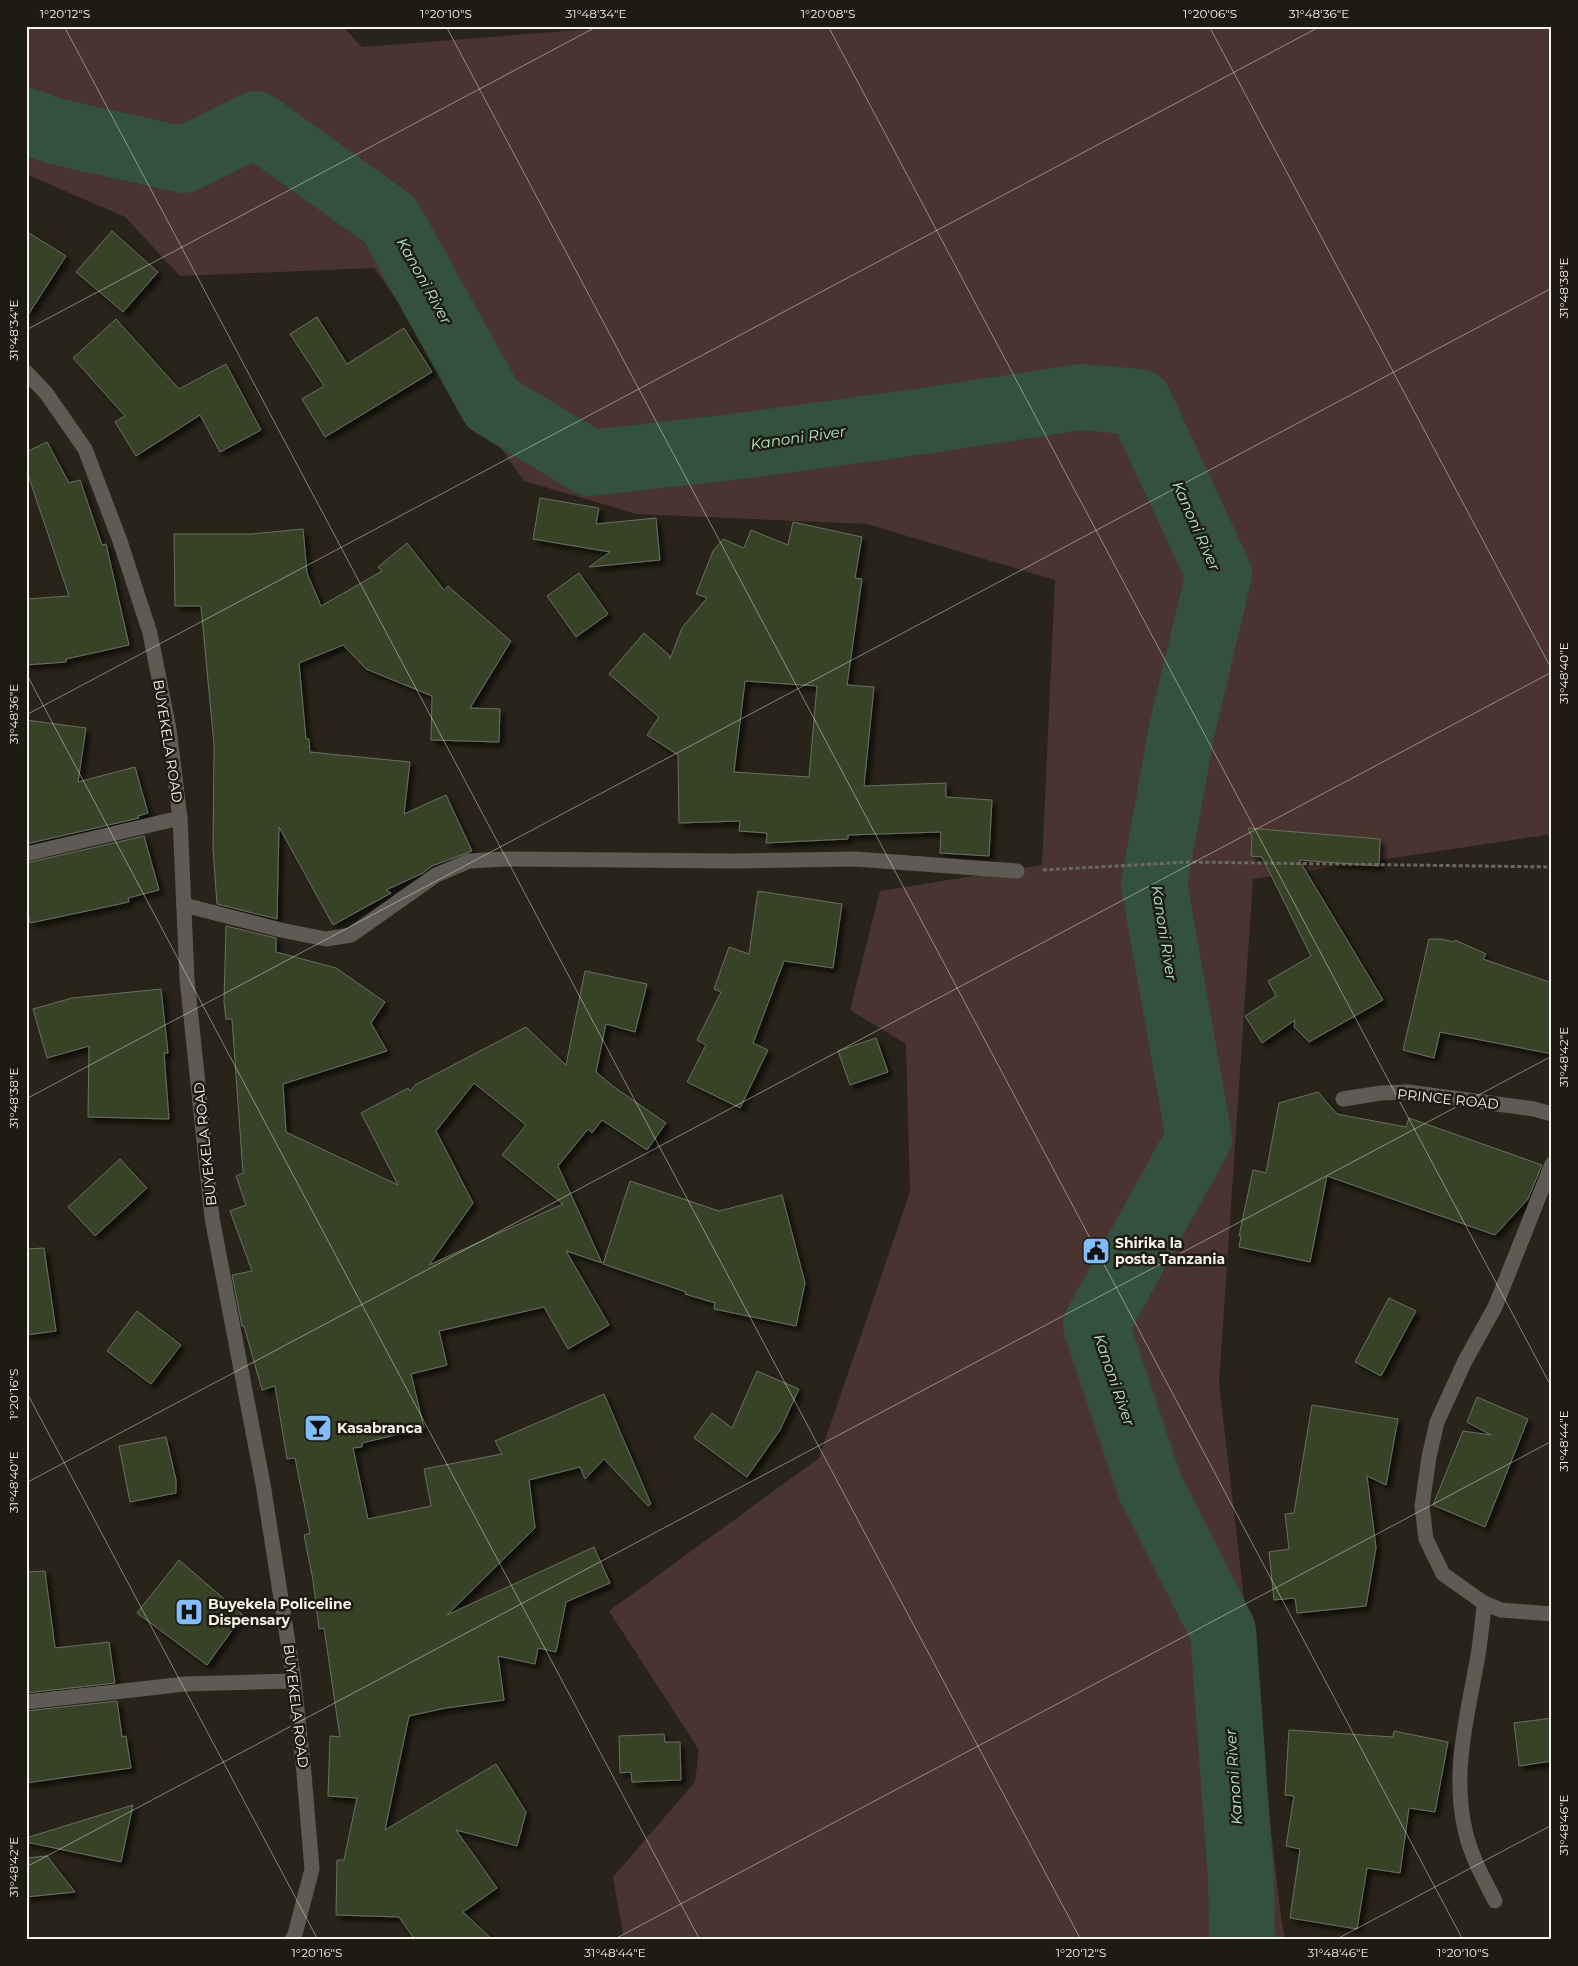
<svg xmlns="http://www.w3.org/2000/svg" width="1578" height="1966" font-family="Montserrat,sans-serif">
	<defs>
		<filter id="shadow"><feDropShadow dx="4.5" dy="4.5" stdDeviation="2.5" flood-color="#0009"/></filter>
	</defs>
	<rect width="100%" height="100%" fill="#28241a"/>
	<!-- green -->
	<path fill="#493430" d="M 26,26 L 342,26 L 362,47 L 631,26 L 1552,26 L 1552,834 L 1253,879 L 1219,1383 L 1281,1917 L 1285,1940 L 624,1940 L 613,1877 L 695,1782 L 699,1750 L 609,1611 L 819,1458 L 910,1192 L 906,1044 L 850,1010 L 880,891 L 1042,865 L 1055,580 L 867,524 L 637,514 L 524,481 L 374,268 L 180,276 L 125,217 L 26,174 Z"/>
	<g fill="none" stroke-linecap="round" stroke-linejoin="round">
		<!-- river -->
		<path stroke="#34503e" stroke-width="66" d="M 26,121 L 54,131 L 184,160 L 256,124 L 390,220 L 492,404 L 590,463 L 732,447 L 924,421 L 1081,397 L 1139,402 L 1219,574 L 1182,729 L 1154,884 L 1199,1138 L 1096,1325 L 1150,1487 L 1223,1631 L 1241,1880 L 1242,1940"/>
	</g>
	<!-- building -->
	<g fill="#394328" stroke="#696e63" fill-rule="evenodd" filter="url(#shadow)">
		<path d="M 26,231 L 66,256 L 26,318 Z"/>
		<path d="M 112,231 L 158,272 L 123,312 L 76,272 Z"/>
		<path d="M 317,317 L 347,364 L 404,328 L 432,372 L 325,437 L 302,399 L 324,386 L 290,334 Z"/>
		<path d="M 116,319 L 179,389 L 226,364 L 261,430 L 220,452 L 200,415 L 136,456 L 115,422 L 125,416 L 73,358 Z"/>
		<path d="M 47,442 L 69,483 L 80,480 L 102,545 L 106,544 L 129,645 L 66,659 L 66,662 L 26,665 L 26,599 L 69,596 L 26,469 L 26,452 Z"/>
		<path d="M 540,498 L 599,508 L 596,524 L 656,518 L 660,560 L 589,567 L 610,552 L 533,539 Z"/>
		<path d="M 793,522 L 862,537 L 855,578 L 862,579 L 847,685 L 874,687 L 864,786 L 946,783 L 946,797 L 992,800 L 989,856 L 940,853 L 941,832 L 848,835 L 848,839 L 766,843 L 767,833 L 739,831 L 740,821 L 679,823 L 678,755 L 647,735 L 659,717 L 609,674 L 644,633 L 669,655 L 670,659 L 682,628 L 707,598 L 696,594 L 713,551 L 723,539 L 744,548 L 751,530 L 788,545 ZM 745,681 L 817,686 L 809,777 L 734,772 Z"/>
		<path d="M 303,529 L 307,573 L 321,606 L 382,571 L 378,567 L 407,543 L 444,590 L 448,586 L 511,641 L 470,708 L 500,709 L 499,742 L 431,740 L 432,696 L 366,669 L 343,645 L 299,663 L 306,739 L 309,739 L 310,752 L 410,762 L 404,814 L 446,795 L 472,851 L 432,866 L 423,873 L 386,890 L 391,893 L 333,925 L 279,827 L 277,919 L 217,904 L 213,849 L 214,745 L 201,606 L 175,606 L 174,534 L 251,534 Z"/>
		<path d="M 579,573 L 608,614 L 576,637 L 547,596 Z"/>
		<path d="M 26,720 L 86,728 L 78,782 L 135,767 L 148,813 L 138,816 L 139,818 L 26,844 Z"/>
		<path d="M 1248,828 L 1380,839 L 1379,866 L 1299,860 L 1383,1000 L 1309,1042 L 1294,1027 L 1295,1020 L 1262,1043 L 1245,1016 L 1276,996 L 1268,981 L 1311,956 L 1262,857 L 1251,856 L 1252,837 Z"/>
		<path d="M 144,836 L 159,890 L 128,898 L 129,902 L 30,923 L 26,903 L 26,863 Z"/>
		<path d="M 758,891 L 842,904 L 833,968 L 784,961 L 753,1043 L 768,1050 L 740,1108 L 687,1082 L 706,1045 L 697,1040 L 721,992 L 714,989 L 729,947 L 749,954 Z"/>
		<path d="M 226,926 L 276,938 L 276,952 L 336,968 L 385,1002 L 371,1023 L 387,1051 L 283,1084 L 286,1132 L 398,1185 L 361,1113 L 408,1088 L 410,1091 L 415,1085 L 526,1027 L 566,1065 L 585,971 L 647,984 L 635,1032 L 606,1024 L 596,1072 L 614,1087 L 666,1123 L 647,1150 L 602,1120 L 592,1133 L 588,1129 L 558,1166 L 602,1263 L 566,1251 L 609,1325 L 568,1349 L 544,1307 L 439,1331 L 447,1365 L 411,1374 L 424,1428 L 362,1443 L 362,1447 L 353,1448 L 368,1519 L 431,1506 L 424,1469 L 502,1454 L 495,1441 L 604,1394 L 651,1504 L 648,1506 L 604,1459 L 585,1479 L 580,1467 L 529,1480 L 535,1528 L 447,1615 L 594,1547 L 610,1583 L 566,1602 L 556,1652 L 538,1648 L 535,1664 L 498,1656 L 504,1700 L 446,1708 L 409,1716 L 385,1830 L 496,1764 L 526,1812 L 517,1846 L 456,1830 L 497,1888 L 463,1912 L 493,1940 L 415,1940 L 399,1917 L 336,1915 L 337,1860 L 344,1860 L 357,1798 L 328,1796 L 330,1736 L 340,1737 L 324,1628 L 319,1629 L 313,1580 L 304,1535 L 310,1533 L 295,1458 L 287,1459 L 275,1386 L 262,1390 L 244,1326 L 242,1326 L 232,1275 L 252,1271 L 230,1211 L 246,1205 L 236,1176 L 243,1173 L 232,1019 L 226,1019 L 224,1002 ZM 474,1083 L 526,1125 L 502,1155 L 563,1204 L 429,1265 L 473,1203 L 436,1131 Z"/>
		<path d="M 1429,939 L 1441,939 L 1454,942 L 1455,940 L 1486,954 L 1483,959 L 1552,983 L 1552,1054 L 1440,1032 L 1434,1058 L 1403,1050 Z"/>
		<path d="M 161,989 L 168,1053 L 164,1053 L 169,1119 L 88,1117 L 89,1046 L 47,1058 L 33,1009 L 72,998 Z"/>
		<path d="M 876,1038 L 888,1072 L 850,1085 L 838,1051 Z"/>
		<path d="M 1318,1092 L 1337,1114 L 1406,1127 L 1409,1118 L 1542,1165 L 1528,1199 L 1495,1235 L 1327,1176 L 1310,1262 L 1239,1247 L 1241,1236 L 1239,1236 L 1253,1170 L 1266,1173 L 1279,1103 Z"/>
		<path d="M 120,1159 L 147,1188 L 95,1236 L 68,1207 Z"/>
		<path d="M 630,1181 L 719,1211 L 782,1195 L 805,1283 L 796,1326 L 714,1309 L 715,1303 L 685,1294 L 686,1292 L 603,1264 Z"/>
		<path d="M 44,1248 L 56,1331 L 26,1335 L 26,1249 Z"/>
		<path d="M 1389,1298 L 1416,1311 L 1381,1376 L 1355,1362 Z"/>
		<path d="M 137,1311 L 181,1345 L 151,1384 L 107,1351 Z"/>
		<path d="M 757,1371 L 799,1389 L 780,1430 L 747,1477 L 694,1438 L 712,1413 L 732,1428 Z"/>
		<path d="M 1477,1397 L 1528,1419 L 1485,1527 L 1433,1505 L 1463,1431 L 1491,1435 L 1467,1422 Z"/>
		<path d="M 1312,1405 L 1398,1419 L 1386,1485 L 1367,1476 L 1376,1548 L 1366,1606 L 1297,1613 L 1295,1598 L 1274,1600 L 1269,1552 L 1289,1549 L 1285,1514 L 1294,1513 Z"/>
		<path d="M 166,1437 L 176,1480 L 176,1493 L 130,1502 L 119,1446 Z"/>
		<path d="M 179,1560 L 243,1615 L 207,1665 L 137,1613 Z"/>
		<path d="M 45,1571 L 55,1648 L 109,1642 L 115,1683 L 26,1693 L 26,1572 Z"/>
		<path d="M 117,1701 L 122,1737 L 126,1736 L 131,1768 L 26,1783 L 26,1711 Z"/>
		<path d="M 1552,1718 L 1552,1761 L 1519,1766 L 1514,1723 Z"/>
		<path d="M 1289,1730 L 1393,1737 L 1394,1731 L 1448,1742 L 1435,1812 L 1409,1808 L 1400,1873 L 1367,1868 L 1357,1929 L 1290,1918 L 1300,1849 L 1286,1846 L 1294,1796 L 1285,1795 Z"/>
		<path d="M 664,1734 L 665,1742 L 680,1742 L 681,1780 L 632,1782 L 631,1772 L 620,1773 L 619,1736 Z"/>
		<path d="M 133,1805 L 121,1862 L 26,1842 L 26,1838 Z"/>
		<path d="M 47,1856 L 75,1892 L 26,1897 L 26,1858 Z"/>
	</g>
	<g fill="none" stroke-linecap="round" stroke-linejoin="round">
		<!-- path -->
		<path stroke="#6b685f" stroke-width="3" stroke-dasharray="4 2.5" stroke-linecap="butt" d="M 1043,870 L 1189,862 L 1552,867"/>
		<!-- minor -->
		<g stroke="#5e5a56" stroke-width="15">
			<path d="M 26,372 L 46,393 L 85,449 L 120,541 L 150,633 L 169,729 L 180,818 L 187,979 L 212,1218 L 263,1484 L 294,1681 L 304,1774 L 312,1869 L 295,1934 L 292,1940"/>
			<path d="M 26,854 L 180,818"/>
			<path d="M 184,905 L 281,930 L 326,939 L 351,935 L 436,875 L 469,861 L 506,859 L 733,861 L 855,859 L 1017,871"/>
			<path d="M 1343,1099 L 1381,1093 L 1408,1092 L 1534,1109 L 1552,1114"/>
			<path d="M 1552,1164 L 1495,1307 L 1465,1361 L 1437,1422 L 1429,1457 L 1422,1506 L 1426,1539 L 1443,1574 L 1484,1603 L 1501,1610 L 1552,1614"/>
			<path d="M 1484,1603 C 1483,1619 1481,1634 1479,1649 C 1469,1711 1450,1772 1466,1834 C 1472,1858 1484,1879 1495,1901"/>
			<path d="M 26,1702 L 185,1684 L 294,1681"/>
		</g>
	</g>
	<!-- ticks -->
	<path fill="none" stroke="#f5f3ed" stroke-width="1" stroke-opacity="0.45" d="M 64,26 L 1081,1940M 446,26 L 1463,1940M 828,26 L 1552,1388M 1209,26 L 1552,670M 26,330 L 598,26M 26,673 L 700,1940M 26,715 L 1321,26M 26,1099 L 1552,288M 26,1391 L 318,1940M 26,1483 L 1552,672M 26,1867 L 1552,1056M 613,1940 L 1552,1441M 1335,1940 L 1552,1825"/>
	<!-- icons -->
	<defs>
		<symbol id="civic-square" viewBox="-11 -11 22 22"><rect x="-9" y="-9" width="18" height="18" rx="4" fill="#82bcfa" stroke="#1e1b11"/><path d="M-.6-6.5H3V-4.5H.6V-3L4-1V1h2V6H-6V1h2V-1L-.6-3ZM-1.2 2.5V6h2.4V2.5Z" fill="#111"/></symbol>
		<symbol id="bar-square" viewBox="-11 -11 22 22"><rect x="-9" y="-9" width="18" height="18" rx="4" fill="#82bcfa" stroke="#1e1b11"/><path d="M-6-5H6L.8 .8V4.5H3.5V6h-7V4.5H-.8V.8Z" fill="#111"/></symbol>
		<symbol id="hospital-square" viewBox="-11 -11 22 22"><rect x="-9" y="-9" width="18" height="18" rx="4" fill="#82bcfa" stroke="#1e1b11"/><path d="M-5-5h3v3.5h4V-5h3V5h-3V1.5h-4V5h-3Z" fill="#111"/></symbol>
	</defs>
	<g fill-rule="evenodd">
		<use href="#civic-square" x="1080" y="1235" width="32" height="32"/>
		<use href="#bar-square" x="302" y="1412" width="32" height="32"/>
		<use href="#hospital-square" x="173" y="1596" width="32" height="32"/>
	</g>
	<g text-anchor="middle" stroke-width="5" stroke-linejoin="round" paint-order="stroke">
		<!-- street labels -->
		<g font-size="14" fill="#f5f3ed" stroke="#1e1b11">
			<text transform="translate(168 741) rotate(81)" y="5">BUYEKELA ROAD</text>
			<text transform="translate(1448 1099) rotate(6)" y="5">PRINCE ROAD</text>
			<text transform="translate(205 1144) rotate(-96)" y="5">BUYEKELA ROAD</text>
			<text transform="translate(296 1706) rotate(83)" y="5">BUYEKELA ROAD</text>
		</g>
		<!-- poi labels -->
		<g font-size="14" font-weight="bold" fill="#f5f3ed" stroke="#1e1b11" text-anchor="start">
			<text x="1115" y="1248">Shirika la<tspan x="1115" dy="16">posta Tanzania</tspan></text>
			<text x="337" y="1433">Kasabranca</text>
			<text x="208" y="1609">Buyekela Policeline<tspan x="208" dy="16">Dispensary</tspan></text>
		</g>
		<!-- water labels -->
		<g font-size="15" font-style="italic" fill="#b3ebc7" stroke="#1e1b11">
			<text transform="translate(424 281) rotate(61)" y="5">Kanoni River</text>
			<text transform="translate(798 438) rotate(-8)" y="5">Kanoni River</text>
			<text transform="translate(1196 526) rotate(66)" y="5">Kanoni River</text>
			<text transform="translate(1164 933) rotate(81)" y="5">Kanoni River</text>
			<text transform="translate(1114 1380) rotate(71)" y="5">Kanoni River</text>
			<text transform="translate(1234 1777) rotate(-94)" y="5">Kanoni River</text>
		</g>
	</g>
	<!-- border -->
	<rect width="1578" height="1966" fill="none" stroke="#1e1b11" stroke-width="55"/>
	<rect x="28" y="28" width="1522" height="1910" fill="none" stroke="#f5f3ed" stroke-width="2"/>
	<g font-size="12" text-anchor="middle" fill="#f5f3ed">
		<text x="65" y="18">1°20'12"S</text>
		<text x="446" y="18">1°20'10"S</text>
		<text x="596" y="18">31°48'34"E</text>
		<text x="828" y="18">1°20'08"S</text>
		<text x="1210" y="18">1°20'06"S</text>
		<text x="1319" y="18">31°48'36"E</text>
		<text transform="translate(1564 288) rotate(-90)" y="4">31°48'38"E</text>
		<text transform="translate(14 330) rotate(-90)" y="4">31°48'34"E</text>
		<text transform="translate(1564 673) rotate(-90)" y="4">31°48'40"E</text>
		<text transform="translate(14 714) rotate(-90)" y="4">31°48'36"E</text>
		<text transform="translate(1564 1057) rotate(-90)" y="4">31°48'42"E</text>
		<text transform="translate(14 1098) rotate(-90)" y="4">31°48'38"E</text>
		<text transform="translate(14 1394) rotate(-90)" y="4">1°20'16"S</text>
		<text transform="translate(1564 1441) rotate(-90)" y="4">31°48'44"E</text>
		<text transform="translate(14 1482) rotate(-90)" y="4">31°48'40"E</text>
		<text transform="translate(1564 1825) rotate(-90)" y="4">31°48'46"E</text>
		<text transform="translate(14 1867) rotate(-90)" y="4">31°48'42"E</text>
		<text x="317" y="1957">1°20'16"S</text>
		<text x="615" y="1957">31°48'44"E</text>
		<text x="1081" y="1957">1°20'12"S</text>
		<text x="1338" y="1957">31°48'46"E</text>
		<text x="1463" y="1957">1°20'10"S</text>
	</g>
</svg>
